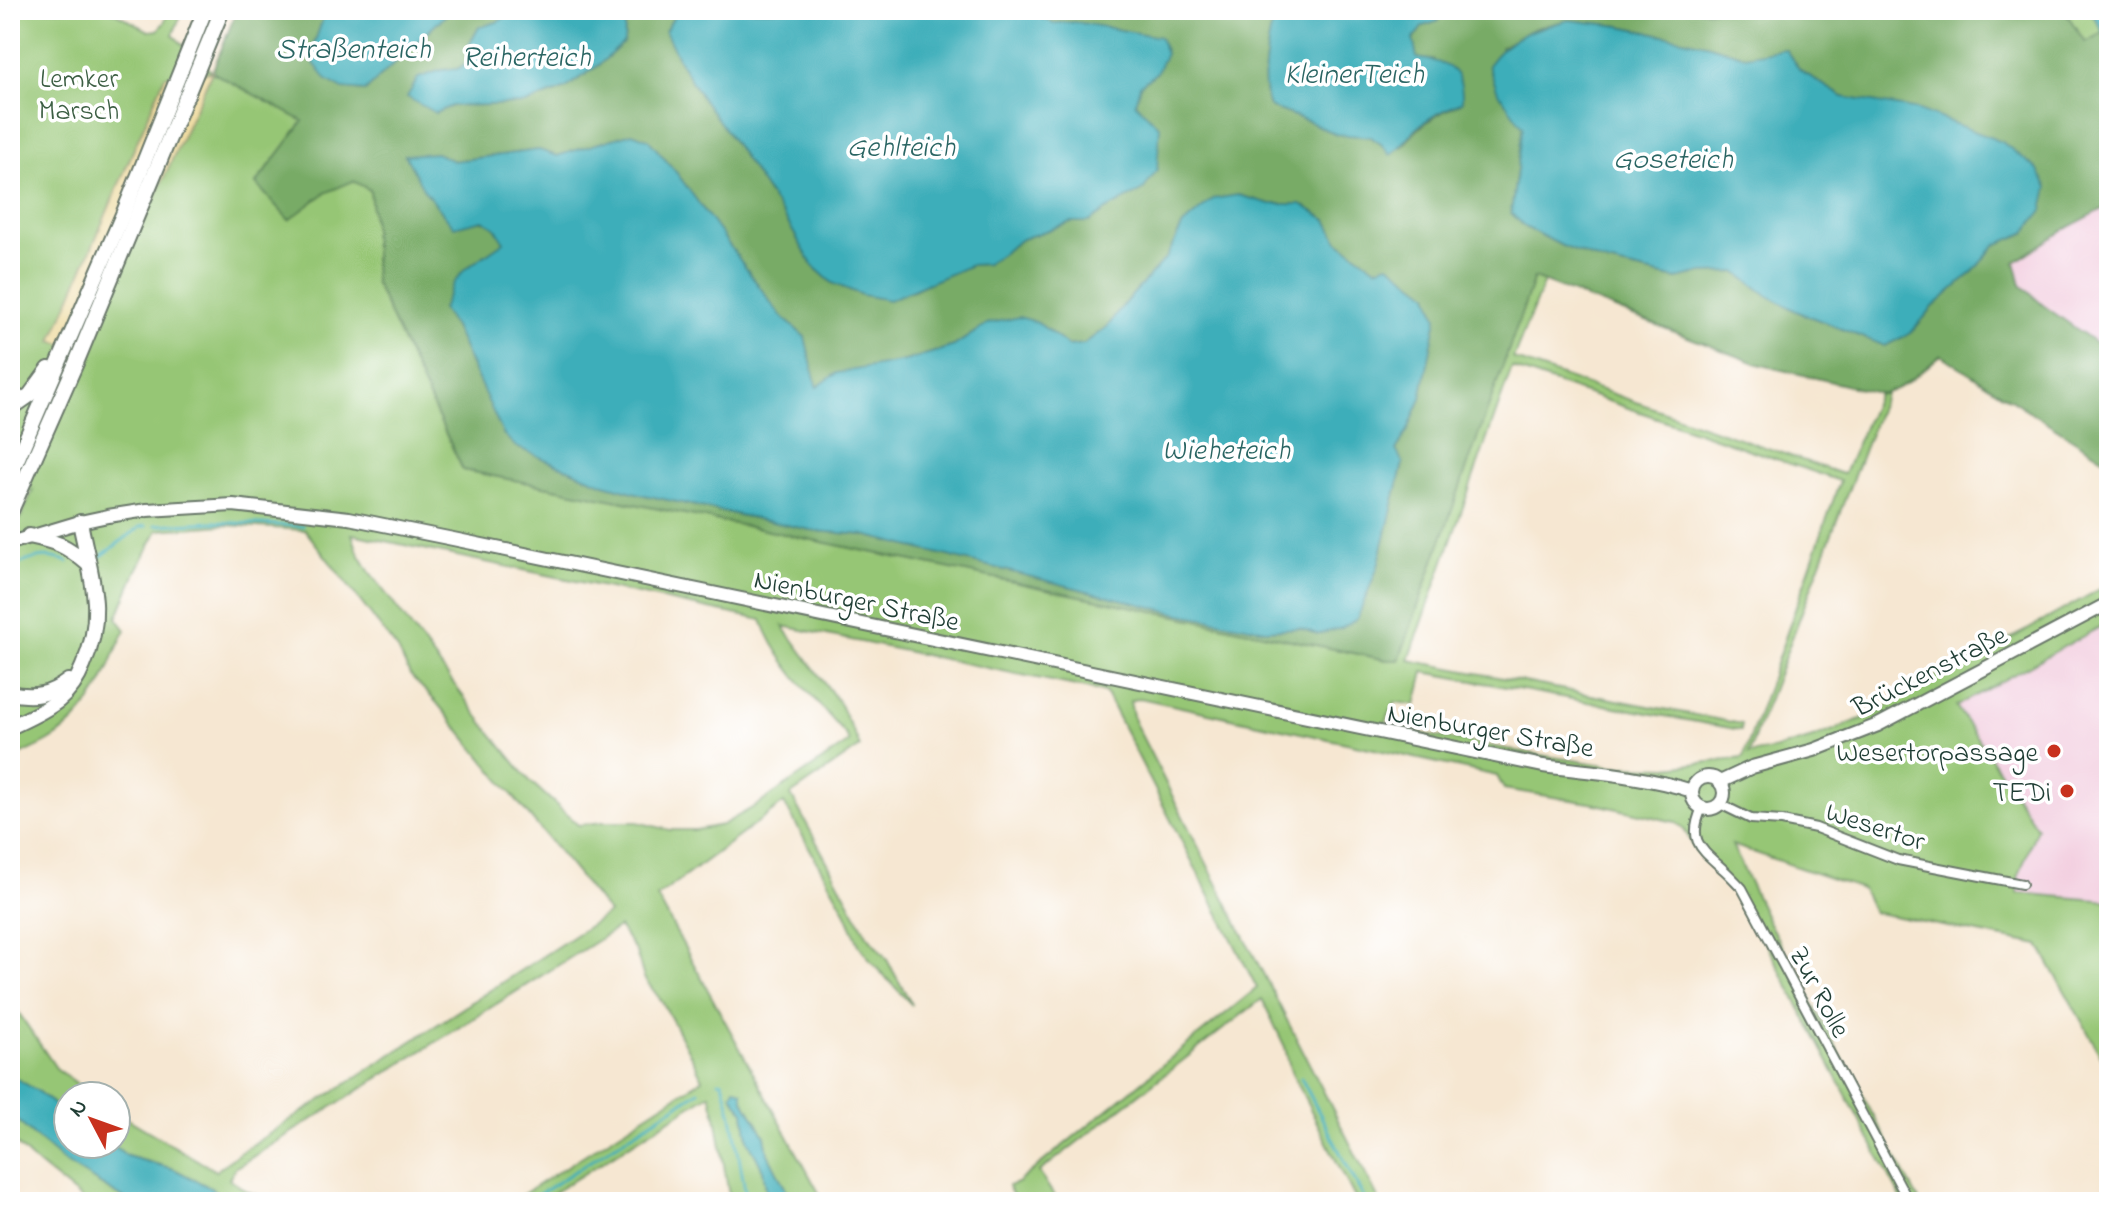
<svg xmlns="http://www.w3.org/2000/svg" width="2119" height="1212" font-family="'Indie Flower',sans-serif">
	<rect width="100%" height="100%" fill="#fff"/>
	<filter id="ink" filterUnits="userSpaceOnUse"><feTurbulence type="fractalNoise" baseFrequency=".0125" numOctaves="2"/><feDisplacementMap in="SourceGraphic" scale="16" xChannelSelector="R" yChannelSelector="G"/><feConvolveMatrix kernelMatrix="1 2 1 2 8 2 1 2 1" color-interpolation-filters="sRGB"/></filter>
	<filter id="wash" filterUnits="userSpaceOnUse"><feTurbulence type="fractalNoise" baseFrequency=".006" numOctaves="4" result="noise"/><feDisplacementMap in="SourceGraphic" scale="32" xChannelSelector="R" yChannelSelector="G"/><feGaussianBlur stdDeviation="1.8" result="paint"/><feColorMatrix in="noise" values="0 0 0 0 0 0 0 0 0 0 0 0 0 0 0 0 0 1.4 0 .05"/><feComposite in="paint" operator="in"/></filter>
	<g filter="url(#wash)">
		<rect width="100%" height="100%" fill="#f6e7d2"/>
		<!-- built -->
		<g fill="#f3cfe0">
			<path d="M 2109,206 L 2109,352 L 2043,305 L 2021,285 L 2015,262 L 2065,229 Z"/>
			<path d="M 2109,622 L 2109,901 L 2018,893 L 2018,878 L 2037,828 L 1956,706 Z"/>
		</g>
		<!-- green -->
		<g fill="#96c675" stroke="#5a8254" stroke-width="2" fill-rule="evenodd">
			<path d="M 10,10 L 110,10 L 149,31 L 158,30 L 164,23 L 169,10 L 183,10 L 173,35 L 212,72 L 304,121 L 256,183 L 289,219 L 325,193 L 353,180 L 370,190 L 373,222 L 375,283 L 463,470 L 755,528 L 1387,660 L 1399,660 L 1533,277 L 1544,282 L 1513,359 L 1839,473 L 1844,474 L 1878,394 L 1885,394 L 1757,730 L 1749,754 L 1777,749 L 1816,737 L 1879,712 L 1911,689 L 2027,630 L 2109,584 L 2109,622 L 1956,706 L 2037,828 L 2018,878 L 2018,893 L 2109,901 L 2109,1070 L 2039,945 L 1873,912 L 1862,889 L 1732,845 L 1768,921 L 1920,1202 L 1903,1202 L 1748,910 C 1738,901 1734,889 1725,879 C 1716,870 1705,863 1697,852 C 1688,840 1689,831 1675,822 L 1596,804 L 1504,789 L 1497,776 L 1140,698 L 1130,701 L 1134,721 L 1380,1202 L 1357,1202 L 1290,1069 L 1285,1047 L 1262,999 L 1039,1172 L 1058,1202 L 1016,1202 L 1008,1186 L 1017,1183 L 1257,988 L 1105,692 L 783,626 L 840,704 C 845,719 855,731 860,747 L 791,795 L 867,935 L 886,958 L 912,1005 L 873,964 L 859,945 L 844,909 L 784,803 L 657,897 L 824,1202 L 792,1202 L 768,1154 L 765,1136 L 752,1114 L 743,1099 L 732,1095 L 744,1112 L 748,1140 L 763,1170 L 768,1202 L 730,1202 L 716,1116 L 710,1094 L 539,1202 L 511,1202 L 703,1079 L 663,1003 L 644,978 L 636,952 L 619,927 L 235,1168 L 229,1179 L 247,1191 L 271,1202 L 230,1202 L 211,1188 L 174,1169 L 127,1156 L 112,1144 L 116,1144 L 116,1112 L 216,1171 L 235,1156 L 609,913 L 437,703 L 410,675 L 398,650 L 305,530 L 224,525 L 158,530 L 136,572 L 117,618 L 126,630 C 118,643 114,656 108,670 C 97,697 75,726 49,741 C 37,748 23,753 10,760 L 10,541 L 33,490 L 10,499 ZM 1512,368 L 1840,481 L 1743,758 L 1668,767 L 1612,766 L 1546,756 L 1390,728 L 1386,722 L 1395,702 L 1416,705 L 1424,672 L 1741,730 L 1742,724 L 1409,660 ZM 352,534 L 762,620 C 776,662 817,701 846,735 L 849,742 L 759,804 L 722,825 L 696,830 L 670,830 L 637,822 L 603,822 L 578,825 L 530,781 L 487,728 L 369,571 L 358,552 Z"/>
			<path d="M 2064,10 L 2090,10 L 2104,32 L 2085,43 Z"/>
			<path d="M 10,1000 L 56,1068 L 94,1096 L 68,1096 L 68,1113 L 62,1111 L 36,1090 L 10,1075 Z"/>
			<path d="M 10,1111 C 44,1150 86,1177 130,1202 L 85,1202 L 35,1162 L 10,1138 Z"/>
		</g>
		<!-- forest -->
		<path fill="#78ab66" stroke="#4c744d" stroke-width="2" fill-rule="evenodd" d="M 237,10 L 326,10 L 312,50 C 328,82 328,88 365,91 L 451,10 L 518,10 L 497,22 L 479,27 L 468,47 L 467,64 L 457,69 L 441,70 L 435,113 L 452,106 L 525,104 L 566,88 L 599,65 L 624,42 L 626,15 L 633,10 L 678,10 L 666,31 L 680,62 L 701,97 L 719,121 L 787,221 L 813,266 L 832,283 L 862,295 L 910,292 L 936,279 L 971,265 L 987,264 L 1022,239 L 1071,222 L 1089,222 L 1106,210 L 1140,85 L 1156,73 L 1076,22 L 1054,23 L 1020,10 L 1286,10 L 1273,17 C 1268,46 1259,79 1269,107 L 1308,121 L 1371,137 L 1381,144 L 1402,147 C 1422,122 1434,116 1462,102 L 1433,60 L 1417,59 L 1413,40 L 1423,26 L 1439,21 L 1432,10 L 2064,10 L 2085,42 L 2104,32 L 2109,42 L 2109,206 L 2065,229 L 2015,262 L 2021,285 L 2043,305 L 2109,352 L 2109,462 L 1941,355 C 1926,367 1897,396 1878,393 L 1758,364 L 1534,278 L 1399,660 L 1387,660 L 755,528 L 463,470 L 375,283 L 373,222 L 370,190 L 353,181 L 325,193 L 289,220 L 256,184 L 303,121 L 212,72 ZM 1569,20 L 1621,26 L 1706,44 L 1745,56 L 1785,49 L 1800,70 L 1843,97 L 2025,233 L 1995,245 L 1972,273 L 1933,307 L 1911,333 L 1885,346 L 1796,311 L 1767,295 L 1736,272 L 1702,273 L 1677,279 L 1607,263 L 1562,246 L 1525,227 L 1511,213 L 1523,127 L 1501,47 L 1535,28 ZM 632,133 L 648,139 L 676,172 L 780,315 L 805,337 L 816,388 L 954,346 L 987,324 L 1037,322 L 1068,346 L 1084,344 L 1108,326 L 1125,303 L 1166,258 L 1183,225 L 1238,195 L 1271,204 L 1301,204 L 1327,220 L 1338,241 L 1376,268 L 1389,264 L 1429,294 L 1437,318 L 1421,398 L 1408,430 L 1396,450 L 1403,464 L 1378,566 L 1357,619 L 1318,634 L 1299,628 L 1266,630 L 1176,613 L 864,535 L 815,531 L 644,495 L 604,484 L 517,447 L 476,374 L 454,327 L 442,309 L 465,269 L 505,242 C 494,225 492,218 471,222 L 405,156 L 436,153 L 453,161 L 539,150 L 557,156 Z"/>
		<!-- sand -->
		<path fill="#eeda9e" stroke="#868c69" stroke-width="2" d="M 212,72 L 85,351 L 52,341 L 165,76 Z"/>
		<!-- water -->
		<g fill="#3eaeba" stroke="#2e7677" stroke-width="2">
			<path d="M 326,10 L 451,10 L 365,91 L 343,89 L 327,80 L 314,63 L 312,50 Z"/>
			<path d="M 518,10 L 633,10 L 626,16 L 624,42 L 599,65 L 566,88 L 525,104 L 452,106 L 435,113 L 407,97 L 418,78 L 441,70 L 457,69 L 467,64 L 468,47 L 479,27 L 497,22 Z"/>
			<path d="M 678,10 L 1020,10 L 1054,23 L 1076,22 L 1160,37 L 1166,54 L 1156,73 L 1140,85 L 1135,103 L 1160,127 L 1157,170 L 1143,190 L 1106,210 L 1089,222 L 1071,222 L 1022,239 L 987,264 L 971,265 L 889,300 L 862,295 L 832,283 L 813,266 L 787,221 L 719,121 L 701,97 L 680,62 L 665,31 Z"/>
			<path d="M 1286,10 L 1432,10 L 1439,21 L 1423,26 L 1413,39 L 1417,58 C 1446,62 1464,68 1462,102 C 1447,109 1429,116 1417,128 C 1407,138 1402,147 1390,155 L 1381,144 L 1371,137 L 1335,134 L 1308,121 L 1269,107 C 1259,79 1268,46 1273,17 Z"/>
			<path d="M 2090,10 L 2109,10 L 2109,42 Z"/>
			<path d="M 1569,20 L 1621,26 L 1706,44 L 1745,56 L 1785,49 L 1800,70 L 1843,97 L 1919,110 L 2002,142 L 2037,169 L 2048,187 L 2043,210 L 2025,233 L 1995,245 L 1972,273 L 1933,307 L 1911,333 L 1885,346 L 1796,311 L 1767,295 L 1736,272 L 1702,273 L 1677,279 L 1607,263 L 1562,246 L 1525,227 L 1511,213 L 1523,127 L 1498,92 L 1488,65 C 1510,34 1533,29 1569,20 Z"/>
			<path d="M 632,133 L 648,139 L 676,172 L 780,315 L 805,337 L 817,387 L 837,373 L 905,361 L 954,346 L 987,324 L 1019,317 L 1037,322 L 1068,346 L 1084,344 L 1108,326 L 1125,303 L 1166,258 L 1183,225 L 1213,199 L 1238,195 L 1271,204 L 1301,204 L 1327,220 L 1338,241 L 1376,268 L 1389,264 L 1429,294 L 1437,318 L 1421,398 L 1408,430 L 1396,450 L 1403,463 L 1378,566 L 1357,619 L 1342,628 L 1318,634 L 1299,628 L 1266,630 L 1176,613 L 864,535 L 815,531 L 644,495 L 604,484 L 516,447 L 503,434 L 454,327 L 442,309 L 453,284 L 465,269 L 504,242 L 495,227 L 483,220 L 454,227 L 424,190 L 405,155 L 436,153 L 453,161 L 539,150 L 557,156 Z"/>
			<path d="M 10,1075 L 36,1090 L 62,1111 L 68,1113 L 68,1144 L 112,1144 L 127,1156 L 174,1169 L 211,1188 L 230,1202 L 130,1202 L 64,1162 L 24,1127 L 10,1111 Z"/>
			<path d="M 735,1088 L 743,1092 L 743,1099 L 765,1136 L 768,1154 L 792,1202 L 768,1202 L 763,1170 L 748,1140 L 744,1112 L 732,1095 Z"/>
		</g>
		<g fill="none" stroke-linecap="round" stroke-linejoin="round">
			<!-- stream -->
			<g stroke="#3eaeba" stroke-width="3">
				<path d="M 155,525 L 214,522 L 303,526"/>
				<path d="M 100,557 L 140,527 L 146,526"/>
				<path d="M 10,568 C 32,558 44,553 68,562"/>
				<path d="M 1301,1078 L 1366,1202"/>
				<path d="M 719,1081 L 723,1082 L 732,1116 L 747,1202"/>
				<path d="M 527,1202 L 699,1091"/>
			</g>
		</g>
	</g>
	<g filter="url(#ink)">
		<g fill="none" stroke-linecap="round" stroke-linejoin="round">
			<defs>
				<g id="street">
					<path d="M 1720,804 L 1751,819 L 1782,821 L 1816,828 L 1898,860 L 2022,884"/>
					<path d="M 1702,808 C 1687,841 1701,849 1723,869 C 1730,875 1736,882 1742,888 L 1909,1202"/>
				</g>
				<g id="secondary">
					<path d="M 10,543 L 80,522 L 108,516 L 147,510 L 233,505 L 349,518 L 453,539 L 1543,766 C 1591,772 1647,776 1692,791"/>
					<circle cx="1708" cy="793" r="16"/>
					<path d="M 1720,782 L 1752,767 L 1814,750 L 1878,725 L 2109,603"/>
				</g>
				<g id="highway">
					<path d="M 10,409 L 30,395 L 49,369"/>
					<path d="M 10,476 L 124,212 L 205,10"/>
					<path d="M 10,513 L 76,363 L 222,10"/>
					<path d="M 29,536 C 57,542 66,545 88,564"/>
					<path d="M 10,693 C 33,698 50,695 68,681"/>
					<path d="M 10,727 C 27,719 44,712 59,700 C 70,691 78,679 83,666 C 107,613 90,575 80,522"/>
				</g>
			</defs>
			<!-- street casing -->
			<use href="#street" stroke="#6a786b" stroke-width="12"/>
			<!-- secondary casing -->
			<use href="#secondary" stroke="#6a786b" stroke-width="16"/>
			<!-- highway casing -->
			<use href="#highway" stroke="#6a786b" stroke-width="18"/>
			<!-- street -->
			<use href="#street" stroke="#fff" stroke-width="8"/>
			<!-- secondary -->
			<use href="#secondary" stroke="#fff" stroke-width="12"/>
			<!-- highway -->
			<use href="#highway" stroke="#fff" stroke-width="14"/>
		</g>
	</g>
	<!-- markers -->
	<g fill="#c8321e" stroke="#fff" stroke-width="3">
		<circle cx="2054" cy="751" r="8"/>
		<circle cx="2067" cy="791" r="8"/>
	</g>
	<g text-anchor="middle" stroke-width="7" stroke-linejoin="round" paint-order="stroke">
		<!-- park labels -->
		<g font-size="28" fill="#3d5f44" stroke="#fff">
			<text x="79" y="87">Lemker<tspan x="79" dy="32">Marsch</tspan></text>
		</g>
		<!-- street labels -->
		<g font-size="28" fill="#1f3d34" stroke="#fff">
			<text transform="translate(857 599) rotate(12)" y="10">Nienburger Straße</text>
			<text transform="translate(1929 670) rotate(-27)" y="10">Brückenstraße</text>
			<text transform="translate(1491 729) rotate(10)" y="10">Nienburger Straße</text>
			<text transform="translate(1876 825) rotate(18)" y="10">Wesertor</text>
			<text transform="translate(1821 991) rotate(62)" y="10">Zur Rolle</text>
		</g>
		<!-- poi labels -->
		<g font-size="28" fill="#1f3d34" stroke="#fff" text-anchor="end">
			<text x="2038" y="761">Wesertorpassage</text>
			<text x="2051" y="801">TEDi</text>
		</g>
		<!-- water labels -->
		<g font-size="30" font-style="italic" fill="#2a6563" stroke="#fff">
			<text x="353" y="58">Straßenteich</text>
			<text x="526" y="66">Reiherteich</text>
			<text x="1354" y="83">KleinerTeich</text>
			<text x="901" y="156">Gehlteich</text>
			<text x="1673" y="168">Goseteich</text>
			<text x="1226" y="459">Wieheteich</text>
		</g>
	</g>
	<!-- margin -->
	<rect width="2119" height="1212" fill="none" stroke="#fff" stroke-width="40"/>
	<!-- north arrow -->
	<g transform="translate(92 1120) rotate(311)"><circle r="38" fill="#ffffff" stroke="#a5b1ae" stroke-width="2"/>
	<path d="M0-6L14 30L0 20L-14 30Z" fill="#c8321e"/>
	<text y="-12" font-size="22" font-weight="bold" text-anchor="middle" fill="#1f3d34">N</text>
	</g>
</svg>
